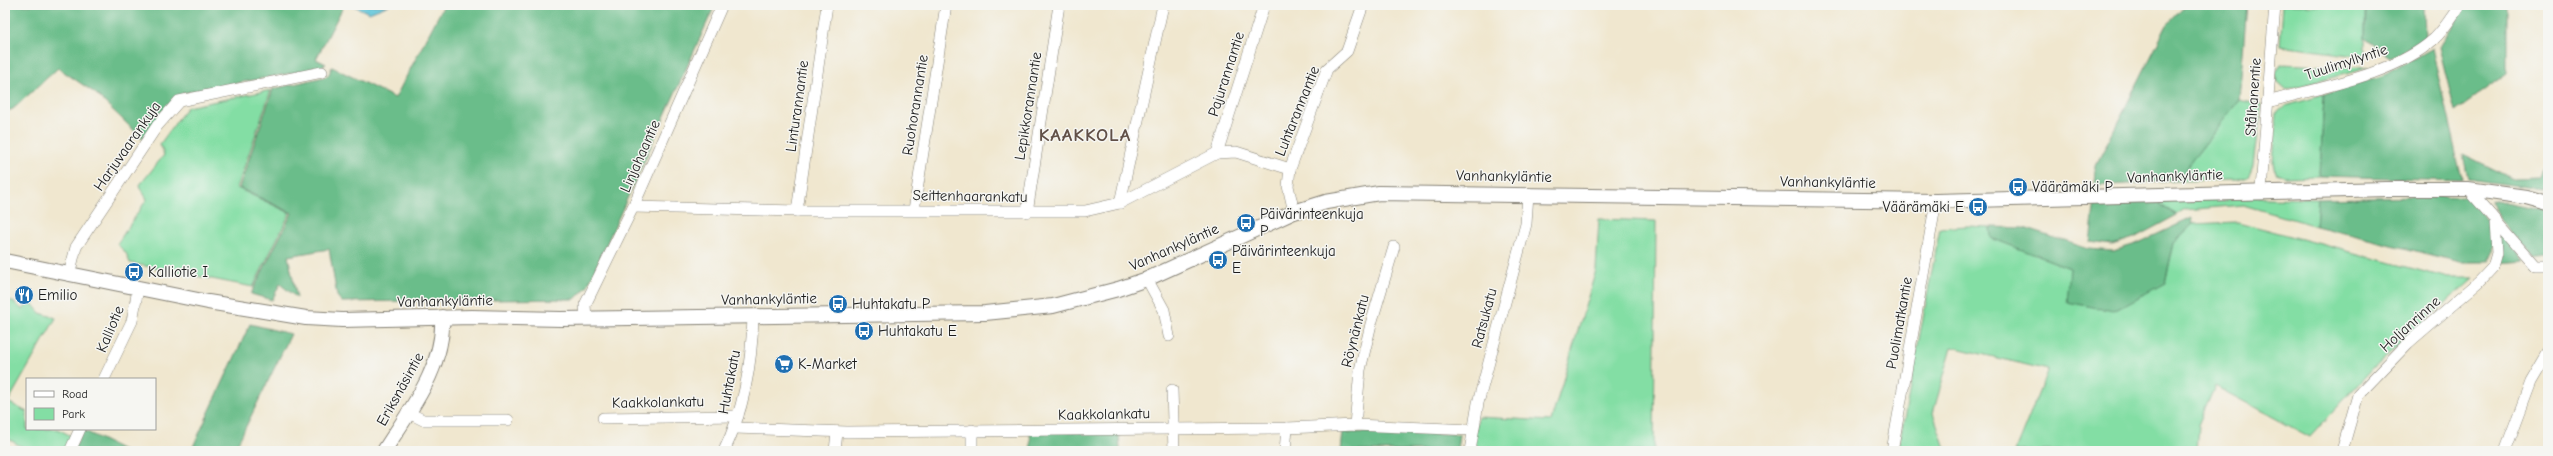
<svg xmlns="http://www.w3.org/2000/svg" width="2553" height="456" font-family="'Comic Neue',sans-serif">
	<rect width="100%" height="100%" fill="#f6f6f2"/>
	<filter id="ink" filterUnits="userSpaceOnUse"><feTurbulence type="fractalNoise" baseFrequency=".025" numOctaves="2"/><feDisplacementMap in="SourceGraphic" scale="8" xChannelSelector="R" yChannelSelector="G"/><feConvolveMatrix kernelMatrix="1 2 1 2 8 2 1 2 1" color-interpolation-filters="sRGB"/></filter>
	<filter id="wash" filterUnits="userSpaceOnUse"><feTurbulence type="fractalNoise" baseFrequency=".012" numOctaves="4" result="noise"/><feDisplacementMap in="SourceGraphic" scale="16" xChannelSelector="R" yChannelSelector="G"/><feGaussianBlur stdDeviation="0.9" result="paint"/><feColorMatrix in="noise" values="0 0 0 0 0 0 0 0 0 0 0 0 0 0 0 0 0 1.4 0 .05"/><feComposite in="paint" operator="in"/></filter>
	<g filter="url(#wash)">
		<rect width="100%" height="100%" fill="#f0e7cf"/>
		<!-- green -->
		<g fill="#83dea4" stroke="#507d60">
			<path d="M 2283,5 L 2365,5 L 2365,57 L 2280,46 Z"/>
			<path d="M 2281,64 L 2368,68 L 2285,90 L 2277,83 L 2276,73 Z"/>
			<path d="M 271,90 L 237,188 L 290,213 L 253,287 L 130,263 L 126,253 L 117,244 L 147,199 L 139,186 L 164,155 L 160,144 L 187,107 Z"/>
			<path d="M 2324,95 L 2320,176 L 2284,177 L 2275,173 L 2273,163 L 2277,113 L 2285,106 Z"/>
			<path d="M 2239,100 L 2261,105 L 2253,165 L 2248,177 L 2238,180 L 2176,181 Z"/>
			<path d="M 2167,196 L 2318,199 L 2316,226 L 2243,205 L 2185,210 L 2177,215 L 2160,205 Z"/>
			<path d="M 1599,219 L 1656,221 L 1654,451 L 1472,451 L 1478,417 L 1551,421 L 1596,270 Z"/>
			<path d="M 2238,222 L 2448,278 L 2473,278 L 2372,369 L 2310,437 L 2215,386 L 2198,425 L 2196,451 L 2015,451 L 2048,370 L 1952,347 L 1933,413 L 1946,451 L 1898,451 L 1940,228 L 1967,226 L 1990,227 L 1992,238 L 2070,268 L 2165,283 L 2174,242 L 2193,224 Z"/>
			<path d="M 11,300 L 23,310 L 30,301 L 40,313 L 56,318 L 8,402 L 27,412 L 27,429 L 58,429 L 73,437 L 67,451 L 29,451 L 5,437 L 5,307 Z"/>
		</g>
		<!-- forest -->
		<g fill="#6abd8a" stroke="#436c53">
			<path d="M 5,5 L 343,5 L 343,7 L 316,59 L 326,64 L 319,68 L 183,93 L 161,112 L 143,139 L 95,93 L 58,68 L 13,109 L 5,112 Z"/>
			<path d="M 444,5 L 715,5 L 587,287 L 575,299 L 342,302 L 337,296 L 329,249 L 288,256 L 297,298 L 280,284 L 272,300 L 251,294 L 292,213 L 239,188 L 273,89 L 328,76 L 332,67 L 395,98 Z"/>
			<path d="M 2186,5 L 2247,5 L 2239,100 L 2176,181 L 2095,186 L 2096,165 L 2167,25 Z"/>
			<path d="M 2366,5 L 2424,5 L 2425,39 L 2391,58 L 2365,38 Z"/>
			<path d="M 2467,5 L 2507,5 L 2507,74 L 2455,112 L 2439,47 Z"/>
			<path d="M 2432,48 L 2462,180 L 2320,176 L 2324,95 L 2386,74 Z"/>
			<path d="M 2463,154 L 2514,179 L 2539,178 L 2548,164 L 2548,190 L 2468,179 Z"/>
			<path d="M 2167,196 L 2160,205 L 2177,215 L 2134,238 L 2112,245 L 2090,242 L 2095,201 Z"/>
			<path d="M 2469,196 C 2487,220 2497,231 2489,262 L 2460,262 L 2316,226 L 2318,199 Z"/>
			<path d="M 2491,200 L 2548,212 L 2548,260 L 2536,260 L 2499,220 Z"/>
			<path d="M 2192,218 L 2193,224 L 2174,242 L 2165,283 L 2113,311 L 2067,302 L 2070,268 L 1991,238 L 1990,227 L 2024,228 L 2089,249 L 2113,251 L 2136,244 Z"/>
			<path d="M 2499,233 L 2524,261 L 2498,263 Z"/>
			<path d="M 250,324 L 291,334 L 234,451 L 191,451 Z"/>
			<path d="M 83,430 L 125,451 L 73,451 Z"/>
			<path d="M 1030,432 L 1119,432 L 1120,451 L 1031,451 Z"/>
			<path d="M 1343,432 L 1459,434 L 1457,451 L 1341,451 Z"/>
		</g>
		<!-- water -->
		<path fill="#5dc5d9" stroke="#3c707a" d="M 352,5 L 389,5 L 369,13 Z"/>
	</g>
	<g filter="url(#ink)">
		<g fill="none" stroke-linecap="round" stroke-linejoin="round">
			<defs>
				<g id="minor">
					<path d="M 2267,102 C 2317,88 2395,75 2434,39 C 2444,30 2452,16 2460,5"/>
					<path d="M 1217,153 L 1264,5"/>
					<path d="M 2468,189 L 2535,266 L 2548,266"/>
					<path d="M 2261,190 L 2275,5"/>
					<path d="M 1120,203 L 1163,5"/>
					<path d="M 633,207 L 797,211 L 1085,211 L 1120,203 L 1217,153 L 1236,152 L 1290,169"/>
					<path d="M 914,210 L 946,5"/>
					<path d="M 797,211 L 827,5"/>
					<path d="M 1027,212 L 1059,5"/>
					<path d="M 1294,212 L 1288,186 L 1290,169 L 1327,69 L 1347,51 L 1363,5"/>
					<path d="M 69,275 L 76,247 L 157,126 L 179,101 L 322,72"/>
					<path d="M 1147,279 L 1164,310 L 1169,336"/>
					<path d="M 586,318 L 585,305 L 633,207 L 722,5"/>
					<path d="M 104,379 L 132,321 L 138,289"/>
					<path d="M 1172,390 L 1174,451"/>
					<path d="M 407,412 L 423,420 L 508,420"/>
					<path d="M 603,418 L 738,416"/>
					<path d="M 1355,425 L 1360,370 L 1371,324 L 1394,247"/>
					<path d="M 735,428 L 847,432 L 1287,428 L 1355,425 L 1473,430"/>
					<path d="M 972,430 L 972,451"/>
					<path d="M 70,451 L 80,429"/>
					<path d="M 724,451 C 744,410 752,361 753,316"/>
					<path d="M 835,451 L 837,432"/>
					<path d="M 1285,451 L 1287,428"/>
					<path d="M 1470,451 L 1478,403 L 1526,224 L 1528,194"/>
					<path d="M 1892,451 L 1936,201"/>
					<path d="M 2342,451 L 2358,395 L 2408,343 L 2479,282 L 2493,267 L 2497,253 L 2495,222"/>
					<path d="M 2505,451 L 2531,382 L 2548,353"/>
				</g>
				<g id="tertiary">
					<path d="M 5,261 L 208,302 L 306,318 L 342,320 L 472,317 L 561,319 L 985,313 L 1053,306 L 1118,289 L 1147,279 L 1294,212 L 1326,202 L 1379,193 L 1936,201 L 2386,189 L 2468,189 L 2526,197 L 2548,203"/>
					<path d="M 384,451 C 409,411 445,367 442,317"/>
				</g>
			</defs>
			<!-- minor casing -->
			<use href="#minor" stroke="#868276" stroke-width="12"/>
			<!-- tertiary casing -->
			<use href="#tertiary" stroke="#868276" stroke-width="16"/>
			<!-- minor -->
			<use href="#minor" stroke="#fff" stroke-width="11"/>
			<!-- tertiary -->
			<use href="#tertiary" stroke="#fff" stroke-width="14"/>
		</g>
	</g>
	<!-- icons -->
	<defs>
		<symbol id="bus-disc" viewBox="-11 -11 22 22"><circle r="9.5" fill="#1f6fb2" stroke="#f6f6f2"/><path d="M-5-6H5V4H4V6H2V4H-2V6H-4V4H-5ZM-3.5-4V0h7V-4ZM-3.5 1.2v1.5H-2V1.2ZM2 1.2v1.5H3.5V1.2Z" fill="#fff"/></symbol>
		<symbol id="restaurant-disc" viewBox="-11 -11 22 22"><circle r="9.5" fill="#1f6fb2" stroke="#f6f6f2"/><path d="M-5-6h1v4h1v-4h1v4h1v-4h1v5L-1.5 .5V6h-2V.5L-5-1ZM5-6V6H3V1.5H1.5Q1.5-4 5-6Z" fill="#fff"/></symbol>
		<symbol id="supermarket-disc" viewBox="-11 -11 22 22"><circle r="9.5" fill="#1f6fb2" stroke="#f6f6f2"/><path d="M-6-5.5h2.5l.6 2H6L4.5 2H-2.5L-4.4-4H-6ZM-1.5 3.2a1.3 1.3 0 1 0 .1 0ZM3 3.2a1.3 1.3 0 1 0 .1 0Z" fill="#fff"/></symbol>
	</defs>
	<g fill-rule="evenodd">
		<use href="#bus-disc" x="2007" y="176" width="22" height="22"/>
		<use href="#bus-disc" x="1967" y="196" width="22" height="22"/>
		<use href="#bus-disc" x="1235" y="212" width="22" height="22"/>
		<use href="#bus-disc" x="1207" y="249" width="22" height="22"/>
		<use href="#bus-disc" x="123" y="261" width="22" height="22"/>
		<use href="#restaurant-disc" x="13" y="284" width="22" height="22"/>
		<use href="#bus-disc" x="827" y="293" width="22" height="22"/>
		<use href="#bus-disc" x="853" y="320" width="22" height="22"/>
		<use href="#supermarket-disc" x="773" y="353" width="22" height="22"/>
	</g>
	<g text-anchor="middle" stroke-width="3" stroke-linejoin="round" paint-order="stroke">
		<!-- street labels -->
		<g font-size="15" fill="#1c1c1c" stroke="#f6f6f2">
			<text transform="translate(2346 62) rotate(-18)" y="5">Tuulimyllyntie</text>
			<text transform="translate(1226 74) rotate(-72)" y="5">Pajurannantie</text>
			<text transform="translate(2253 97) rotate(-86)" y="5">Stålhanentie</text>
			<text transform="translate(915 105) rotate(-81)" y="5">Ruohorannantie</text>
			<text transform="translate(797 106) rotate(-82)" y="5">Linturannantie</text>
			<text transform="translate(1028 106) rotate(-81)" y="5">Lepikkorannantie</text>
			<text transform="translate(1297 111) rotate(-68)" y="5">Luhtarannantie</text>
			<text transform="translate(127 146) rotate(-55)" y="5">Harjuvaarankuja</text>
			<text transform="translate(640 156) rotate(-66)" y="5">Linjahaantie</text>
			<text transform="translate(1504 176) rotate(1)" y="5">Vanhankyläntie</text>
			<text transform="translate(2175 176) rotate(-2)" y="5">Vanhankyläntie</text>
			<text transform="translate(1828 182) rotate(1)" y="5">Vanhankyläntie</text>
			<text transform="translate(970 196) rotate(1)" y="5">Seittenhaarankatu</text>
			<text transform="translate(1174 247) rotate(-24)" y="5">Vanhankyläntie</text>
			<text transform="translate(769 299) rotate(-1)" y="5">Vanhankyläntie</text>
			<text transform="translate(445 301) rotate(-1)" y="5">Vanhankyläntie</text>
			<text transform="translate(1484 318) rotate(-75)" y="5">Ratsukatu</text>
			<text transform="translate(1899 323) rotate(-80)" y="5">Puolimatkantie</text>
			<text transform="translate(2410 324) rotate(-42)" y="5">Holjanrinne</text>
			<text transform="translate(110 329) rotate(-67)" y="5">Kalliotie</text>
			<text transform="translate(1355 331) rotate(-76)" y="5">Röynänkatu</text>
			<text transform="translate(729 382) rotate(-79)" y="5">Huhtakatu</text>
			<text transform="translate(400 389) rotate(-61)" y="5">Eriksnäsintie</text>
			<text transform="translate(658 402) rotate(-1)" y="5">Kaakkolankatu</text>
			<text transform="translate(1104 414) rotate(-1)" y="5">Kaakkolankatu</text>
		</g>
		<!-- poi labels -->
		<g font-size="15" fill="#1c1c1c" stroke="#f6f6f2" text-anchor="start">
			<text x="2032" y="192">Väärämäki P</text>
			<text x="1964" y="212" text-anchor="end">Väärämäki E</text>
			<text x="1260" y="219">Päivärinteenkuja<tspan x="1260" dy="17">P</tspan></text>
			<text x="1232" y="256">Päivärinteenkuja<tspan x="1232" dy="17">E</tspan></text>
			<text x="148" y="277">Kalliotie I</text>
			<text x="38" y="300">Emilio</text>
			<text x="852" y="309">Huhtakatu P</text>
			<text x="878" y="336">Huhtakatu E</text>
			<text x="798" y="369">K-Market</text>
		</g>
		<!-- district labels -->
		<g font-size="19" font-weight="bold" letter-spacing="1" fill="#615047" stroke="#f6f6f2">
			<text x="1085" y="141">KAAKKOLA</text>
		</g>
	</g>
	<!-- margin -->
	<rect width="2553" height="456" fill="none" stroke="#f6f6f2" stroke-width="20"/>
	<!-- legend -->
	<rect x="26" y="378" width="130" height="52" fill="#f6f6f2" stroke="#9f9f9c"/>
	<rect x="34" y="391" width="20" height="6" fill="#ffffff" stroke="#9f9f9c"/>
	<text x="62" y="398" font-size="12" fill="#1c1c1c">Road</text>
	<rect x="34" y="408" width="20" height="12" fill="#83dea4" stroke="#9f9f9c"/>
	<text x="62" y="418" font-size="12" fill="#1c1c1c">Park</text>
</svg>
